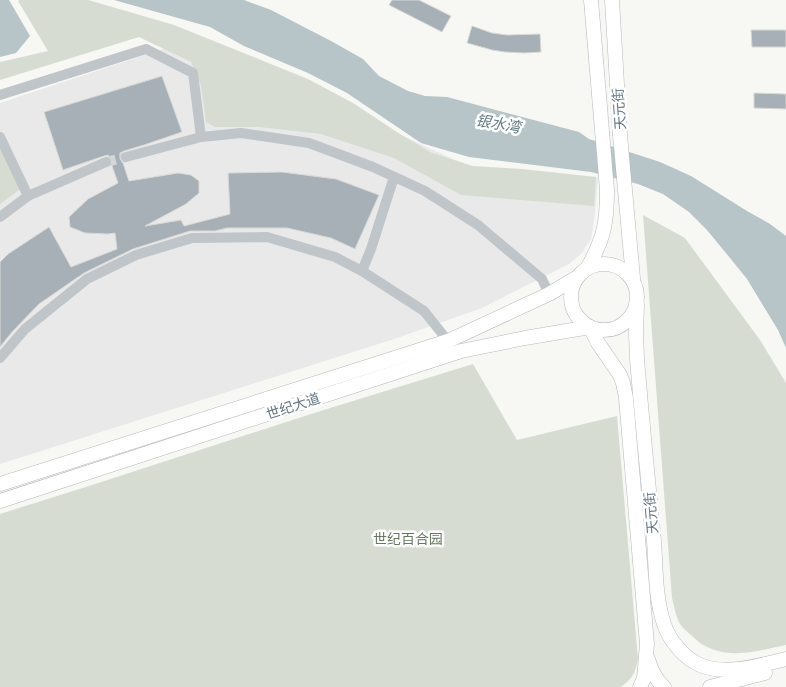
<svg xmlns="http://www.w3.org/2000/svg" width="786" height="687" font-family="'Fira Sans Condensed','Noto Sans SC',sans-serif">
	<rect width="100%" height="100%" fill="#f7f7f4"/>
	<!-- built -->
	<path fill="#e8e9e8" d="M 193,39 L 468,166 L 598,178 L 595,213 L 591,239 L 582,253 L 569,264 L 482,308 L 394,339 L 0,464 L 0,103 Z"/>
	<!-- green -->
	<g fill="#d7dcd3">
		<path d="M 19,0 L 88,0 L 174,25 L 308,79 L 353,103 L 400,134 L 432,153 L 473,166 L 522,169 L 596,177 L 594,206 L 461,195 L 394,158 L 321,134 L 259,127 L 215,127 L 206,122 L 201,85 L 191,62 L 139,37 L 0,80 L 0,62 L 48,51 L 18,1 Z"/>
		<path d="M 0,144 L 20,180 L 19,190 L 0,204 Z"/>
		<path d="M 643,215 L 685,238 L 760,340 L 786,383 L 786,645 C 753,652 718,663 691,635 C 687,632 683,628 680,624 C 676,617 674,606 672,598 Z"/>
		<path d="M 473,364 L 517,440 L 617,416 L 638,659 C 635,673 633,678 621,687 L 0,687 L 0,514 L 92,485 L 314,413 Z"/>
	</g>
	<!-- water -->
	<g fill="#b7c4c8">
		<path d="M 0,0 L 9,0 L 30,36 L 16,53 L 0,57 Z"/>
		<path d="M 114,0 L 244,0 L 271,10 L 331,41 L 363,59 L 379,76 L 408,91 L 425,96 L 447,97 L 579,132 L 589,139 L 660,162 L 691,176 L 747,211 L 770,224 L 786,236 L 786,348 L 778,330 L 747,279 L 730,258 L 707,230 L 689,212 L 663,194 L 638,184 L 591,172 L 469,157 L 421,143 L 347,93 L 308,73 L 244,46 L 210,27 Z"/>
	</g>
	<!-- building -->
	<g fill="#a7b0b6" stroke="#d9d9d7">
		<path d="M 392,0 L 419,0 L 451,16 L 442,32 L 389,5 Z"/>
		<path d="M 472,26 L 492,33 L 507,35 L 540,34 L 541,52 L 524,53 L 505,52 L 492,50 L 467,43 Z"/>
		<path d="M 751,30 L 786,30 L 786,47 L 752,47 Z"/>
		<path d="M 162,76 L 182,132 L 144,145 L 124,151 L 120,153 L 120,159 L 123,163 L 129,181 L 178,173 L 191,175 L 199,181 L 199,193 L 186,204 L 145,226 L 181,220 L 184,226 L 230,214 L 228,173 L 282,172 L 336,179 L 379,195 L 355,249 L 331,238 L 287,228 L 227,228 L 215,231 L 190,231 L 133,249 L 84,273 L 39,304 L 12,332 L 0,347 L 0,262 L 8,254 L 49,227 L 71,267 L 117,249 L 115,233 L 108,234 L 85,233 L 70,227 L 69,217 L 88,199 L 118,183 L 112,166 L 113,162 L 112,159 L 108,155 L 104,156 L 63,170 L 44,112 Z"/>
		<path d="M 754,93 L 786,94 L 786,109 L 754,108 Z"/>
	</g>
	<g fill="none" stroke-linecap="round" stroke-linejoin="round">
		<!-- minor-tunnel -->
		<path stroke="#d3d7d8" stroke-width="10" stroke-dasharray="10 5" stroke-linecap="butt" d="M 106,162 L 126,157"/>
		<defs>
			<g id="major">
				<path d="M 612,0 L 620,135 L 633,278"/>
				<circle cx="604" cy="297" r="33"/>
				<path d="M 588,267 C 604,238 607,223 607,190 L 591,0"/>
				<path d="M 637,304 L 636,334 L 637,359 C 642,420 648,480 654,541 C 656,568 655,597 664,624 C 669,640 684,658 700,665 C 725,676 761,665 786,659"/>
				<path d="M 0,484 L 448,341 L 549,294 L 576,278"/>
				<path d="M 0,501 L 461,351 L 525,338 L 590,327 L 598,343 L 620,375 L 623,383 L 626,398 L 647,644 L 644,678 L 640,687"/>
				<path d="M 648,659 C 651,670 655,679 664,687"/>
				<path d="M 710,687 L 765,673"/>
			</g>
		</defs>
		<!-- major casing -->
		<use href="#major" stroke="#b4b9bd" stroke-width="15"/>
		<!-- minor -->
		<g stroke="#c0c5c9" stroke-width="10">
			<path d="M 0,95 L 146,49 L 193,73 L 201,137"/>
			<path d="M 0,137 L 28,196"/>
			<path d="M 126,157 L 201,137 L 241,133 L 309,143 L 373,167 L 425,191 L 478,225 L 542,279 L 549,294"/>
			<path d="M 0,217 L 28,196 L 106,162"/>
			<path d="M 362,271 L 371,249 L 394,177"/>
			<path d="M 0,358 L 25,329 L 87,279 L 136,255 L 192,238 L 267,237 L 335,257 L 362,271 L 424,311 L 448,341"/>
		</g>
		<!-- major -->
		<use href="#major" stroke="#fff" stroke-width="14"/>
	</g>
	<g text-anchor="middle" stroke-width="5" stroke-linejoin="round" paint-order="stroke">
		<!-- street labels -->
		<g font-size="14" fill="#667886" stroke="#fff">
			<text transform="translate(619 109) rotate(-94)" y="5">天元街</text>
			<text transform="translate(293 406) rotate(-18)" y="5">世纪大道</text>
			<text transform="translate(651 513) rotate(-95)" y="5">天元街</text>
		</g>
		<!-- park labels -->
		<g font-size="14" fill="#667861" stroke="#fff">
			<text x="408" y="544">世纪百合园</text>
		</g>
		<!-- water labels -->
		<g font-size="15" font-style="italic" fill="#627a82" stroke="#fff">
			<text transform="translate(498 124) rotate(10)" y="5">银水湾</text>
		</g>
	</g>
</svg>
